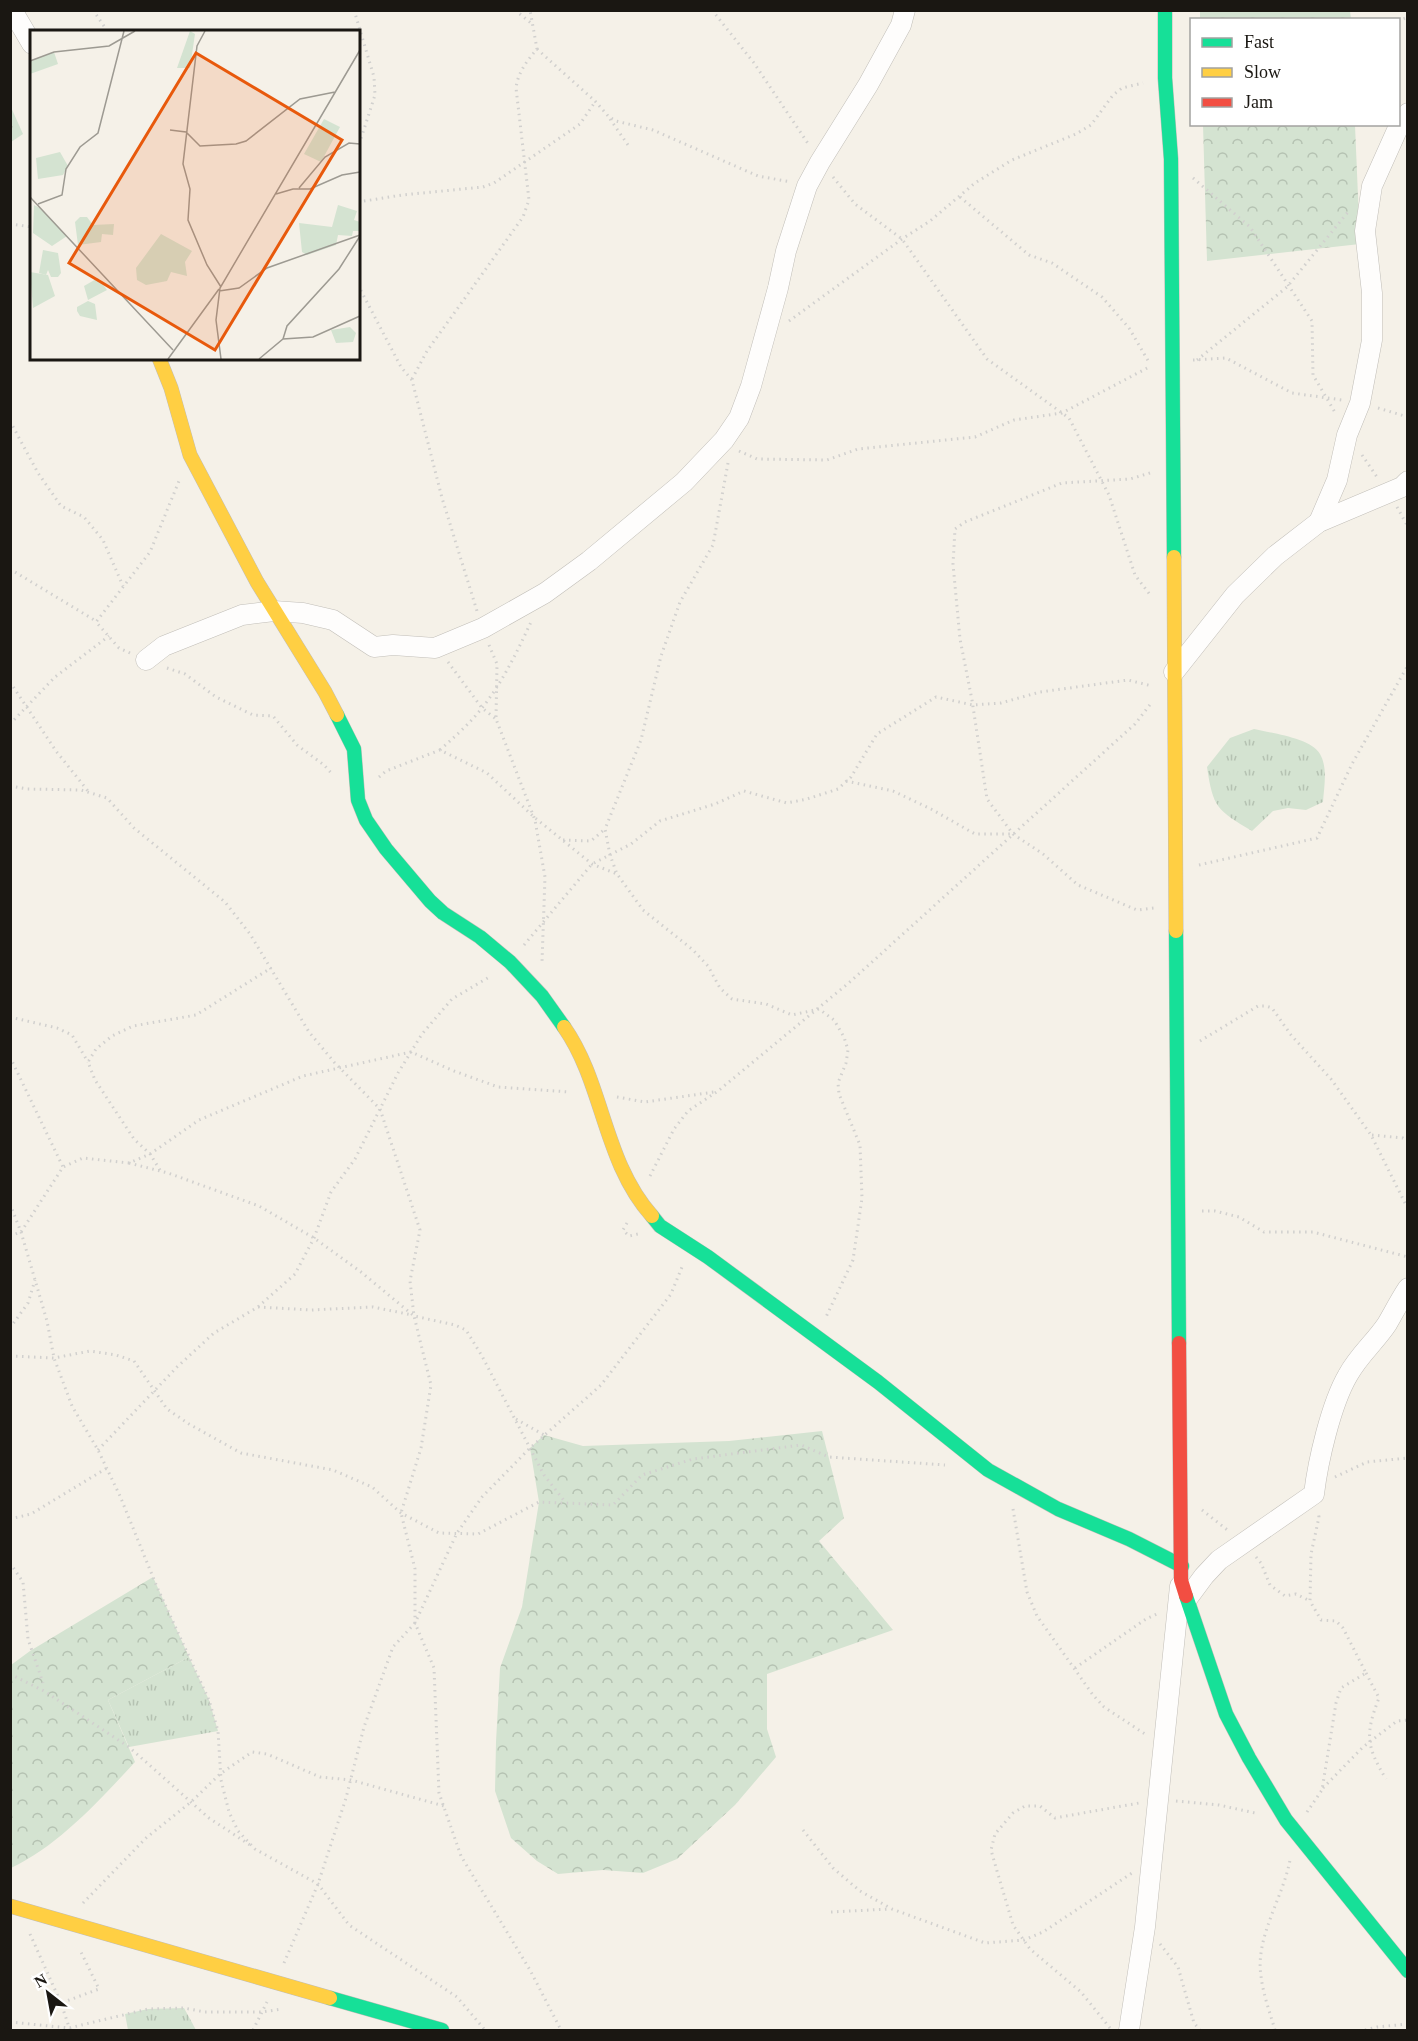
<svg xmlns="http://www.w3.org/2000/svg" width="1418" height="2041" font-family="'Times New Roman',serif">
	<defs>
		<pattern id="grass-tufts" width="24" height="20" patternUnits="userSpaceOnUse" patternTransform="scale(1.5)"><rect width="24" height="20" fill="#d4e3d1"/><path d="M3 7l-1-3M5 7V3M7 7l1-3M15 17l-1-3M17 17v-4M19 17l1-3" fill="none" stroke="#b5c2b2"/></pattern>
		<pattern id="forest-crowns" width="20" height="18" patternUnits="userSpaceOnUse" patternTransform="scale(1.5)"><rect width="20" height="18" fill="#d4e3d1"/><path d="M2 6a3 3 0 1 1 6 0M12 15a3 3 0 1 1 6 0" fill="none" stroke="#b5c2b2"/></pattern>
	</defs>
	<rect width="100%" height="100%" fill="#f5f1e8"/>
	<!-- grass -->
	<g fill="url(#grass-tufts)">
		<path d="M 10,105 L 23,134 L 11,142 L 10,142 Z"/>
		<path d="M 1254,729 C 1271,733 1311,738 1320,754 C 1328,768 1324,787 1323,802 L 1306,810 L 1288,808 L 1273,811 L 1252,831 C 1217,810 1213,808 1207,767 L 1230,738 Z"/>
		<path d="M 189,1657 L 209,1700 L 218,1731 L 129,1747 L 108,1700 Z"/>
		<path d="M 184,2008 L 196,2030 L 128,2030 L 125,2014 L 148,2009 Z"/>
	</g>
	<!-- forest -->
	<g fill="url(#forest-crowns)">
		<path d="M 1200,11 L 1350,11 L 1351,19 L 1200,19 Z"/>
		<path d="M 1203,125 L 1355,125 L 1360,244 L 1207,261 Z"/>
		<path d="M 822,1431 L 844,1518 L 819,1541 L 893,1630 L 767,1674 L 767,1729 L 776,1757 L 735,1805 L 677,1859 L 643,1873 L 603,1870 L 558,1874 L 537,1861 L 511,1838 L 495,1791 L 496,1742 L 500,1668 L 522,1607 L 539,1502 L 530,1448 L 544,1435 L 583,1446 L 729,1441 Z"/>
		<path d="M 153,1577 L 189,1657 L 108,1700 L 135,1762 C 99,1801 58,1846 11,1868 L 11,1665 L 30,1651 Z"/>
	</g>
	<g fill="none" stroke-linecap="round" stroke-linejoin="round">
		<defs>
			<g id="street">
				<path d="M 12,10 L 32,44"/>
				<path d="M 1319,522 L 1337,480 L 1347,435 L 1360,403 L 1372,340 L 1372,293 L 1365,231 L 1372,186 L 1398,128 L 1408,113"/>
				<path d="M 146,660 L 164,646 L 242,615 L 274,611 L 303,613 L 333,620 L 374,647 L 393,645 L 435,648 L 483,628 L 545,593 L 589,561 L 684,482 L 724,440 L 739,418 L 751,386 L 778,288 L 786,251 L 807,186 L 820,162 L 868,85 L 901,25 L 905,10"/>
				<path d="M 1174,672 L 1235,595 L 1275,556 L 1319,522 L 1402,487 L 1408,481"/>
				<path d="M 1187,1599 L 1204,1576 L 1219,1560 L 1314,1494 C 1318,1461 1331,1404 1348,1375 C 1359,1355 1375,1342 1387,1324 C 1394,1312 1400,1300 1408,1288"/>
				<path d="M 1129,2030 L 1145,1927 L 1180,1586"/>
			</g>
			<g id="fast">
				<path d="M 1165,10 L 1165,78 L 1171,159 L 1174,557"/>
				<path d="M 337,715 L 354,749 L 358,800 L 366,820 L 386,849 L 430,901 L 443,913 L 480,937 L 510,962 L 542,996 L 564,1027"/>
				<path d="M 1176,931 L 1179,1343"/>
				<path d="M 652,1216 L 660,1226 L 708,1257 L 878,1382 L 988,1470 L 1058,1509 L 1129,1539 L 1182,1566"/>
				<path d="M 1186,1596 L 1226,1714 L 1249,1758 L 1286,1820 L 1408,1971"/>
				<path d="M 330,1998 L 442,2030"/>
			</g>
			<g id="slow">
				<path d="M 159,358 L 171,388 L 190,455 L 257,582 L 325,692 L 337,715"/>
				<path d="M 1174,557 L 1176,931"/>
				<path d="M 564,1027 C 604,1084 603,1161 652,1216"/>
				<path d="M 10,1906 L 330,1998"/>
			</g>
			<path id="jam" d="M 1179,1343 L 1181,1580 L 1186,1596"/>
		</defs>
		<!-- street casing -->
		<use href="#street" stroke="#c1beb8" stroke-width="21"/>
		<!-- fast casing -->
		<use href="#fast" stroke="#c1beb8" stroke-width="15"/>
		<!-- slow casing -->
		<use href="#slow" stroke="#c1beb8" stroke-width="15"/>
		<!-- jam casing -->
		<use href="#jam" stroke="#c1beb8" stroke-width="15"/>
		<!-- path -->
		<g stroke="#d1d0ce" stroke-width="3" stroke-dasharray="1.5 4.5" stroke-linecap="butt">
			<path d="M 93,10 L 108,32"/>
			<path d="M 354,10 L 374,77 L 375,95 L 358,148"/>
			<path d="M 515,10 L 531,23"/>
			<path d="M 712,10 L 754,63 L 809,145"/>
			<path d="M 1398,21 L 1408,17"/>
			<path d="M 537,49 L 595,101 L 609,117 L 616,121 L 653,130 L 758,176 L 791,182"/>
			<path d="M 610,119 L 628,145"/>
			<path d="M 833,177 L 855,204 L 902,239 L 987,359 L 1069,418 L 1109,495 L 1135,575 L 1151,596"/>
			<path d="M 1193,178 L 1250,227 L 1312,321 L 1313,375 L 1336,414"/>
			<path d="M 960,197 L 1029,255 L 1052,263 L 1102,297 L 1129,328 L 1150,364"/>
			<path d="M 358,202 L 402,195 L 483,187 L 494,183 L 580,124 L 595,102"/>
			<path d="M 10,224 L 32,227"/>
			<path d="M 358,285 L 401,367 L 412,380 L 442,498 L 477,611"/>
			<path d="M 789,321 L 902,239 L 930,221 L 975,183 L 1012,160 L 1076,134 L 1091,125 L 1113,95 L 1122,88 L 1143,83"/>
			<path d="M 1193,360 L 1226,358 L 1292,393 L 1342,400"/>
			<path d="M 1197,360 L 1287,287 L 1348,212"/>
			<path d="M 412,379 L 427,351 L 523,217 L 529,200 L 516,88 C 518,72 527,61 537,49 L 530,10"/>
			<path d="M 1378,408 L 1408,417"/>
			<path d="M 10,421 L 38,473 L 61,506 L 84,517 L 103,540 L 123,586"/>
			<path d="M 739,451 L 757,459 L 827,460 L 858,449 L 975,437 L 1014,420 L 1062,413 L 1151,366"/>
			<path d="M 1362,455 L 1377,477"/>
			<path d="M 728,463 L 713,545 L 680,602 L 661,656 L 641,740 L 605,829 L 610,855 L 617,874 L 643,910 L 693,950 L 708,966 L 720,988 L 732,999 L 766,1004 L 792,1015 L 819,1009 L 834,1020 L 844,1037 L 848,1050 L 846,1063 L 838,1083 L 839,1094 L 860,1145 L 862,1198 L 853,1260 L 826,1317"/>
			<path d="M 1150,473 L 1130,479 L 1062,483 L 965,522 L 955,529 L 953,564 L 960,639 L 972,700 L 987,799 L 1013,834 L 1043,854 L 1078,885 L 1137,910 L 1154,908"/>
			<path d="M 1397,507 L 1408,527"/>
			<path d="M 10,569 L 96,621"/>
			<path d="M 489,645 L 497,664 L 496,719 L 535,820 L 545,877 L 542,962"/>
			<path d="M 130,653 L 119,648 L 96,622 L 150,552 L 179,481"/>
			<path d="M 448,662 L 482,708 L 496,719"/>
			<path d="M 167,668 L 185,674 L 216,697 L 253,715 L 273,716 L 297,745 L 324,765 L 333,775"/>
			<path d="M 10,682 L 56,751 L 88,791"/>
			<path d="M 10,724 L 55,677 L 109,636"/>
			<path d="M 440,750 C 453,738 466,727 477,714 C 501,686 516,654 531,622"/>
			<path d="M 379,777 L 386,771 L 440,750 L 487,773 L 534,817 L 592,864 L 617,874"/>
			<path d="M 846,781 L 893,791 L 931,809 L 975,834 L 1011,834"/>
			<path d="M 10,786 L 27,789 L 81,790 L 107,798 L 134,828 L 225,902 L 250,934 L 309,1032 L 334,1062 L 380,1109 L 420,1230 L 410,1281 L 414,1316 L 431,1385 L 421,1448 L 401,1513 L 415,1569 L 415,1623 L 434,1668 L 439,1793 L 461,1856 L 530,1970 L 561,2030"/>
			<path d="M 563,840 L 591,841 L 605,829"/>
			<path d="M 1199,865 L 1317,838 L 1352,764 L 1408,665"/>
			<path d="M 524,945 L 592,864 L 631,844 L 660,821 L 715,804 L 744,791 L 787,803 L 807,799 L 838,789 L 851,777 L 877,734 L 936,697 L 973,705 L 1001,703 L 1040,692 L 1128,680 L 1152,686"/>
			<path d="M 10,1017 L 57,1028 L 72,1035 L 88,1062"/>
			<path d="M 1200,1041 L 1258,1006 L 1266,1006 L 1272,1008 L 1291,1035 L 1331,1079 L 1371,1135 L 1408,1209"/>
			<path d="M 10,1057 L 63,1167"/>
			<path d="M 617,1097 L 645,1102 L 714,1092"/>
			<path d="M 1372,1135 L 1403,1138 L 1408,1142"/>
			<path d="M 129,1163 L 168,1173 L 259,1206 L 314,1238 L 361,1272 L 414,1316 L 455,1325 L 466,1330 L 482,1356 L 544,1475 L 566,1503"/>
			<path d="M 160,1170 L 150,1154 L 134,1139 L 95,1080 L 88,1062 L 96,1049 L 112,1036 L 133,1026 L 196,1015 L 271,968"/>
			<path d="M 650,1176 L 674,1129 L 688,1111 L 718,1091 L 851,981 L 1135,724 L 1152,702"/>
			<path d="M 10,1204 L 21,1232 L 47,1321 L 54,1358 L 72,1406 L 98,1450 L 120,1496 L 157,1587 L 209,1700 L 218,1731 L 221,1780 L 229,1812 L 238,1831 L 255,1849 L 318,1884 L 349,1925 L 457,1997 L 485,2030"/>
			<path d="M 1202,1211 L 1215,1211 L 1239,1217 L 1264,1232 L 1313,1232 L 1408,1257"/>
			<path d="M 627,1223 L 623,1230 L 629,1236 L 638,1234"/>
			<path d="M 10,1236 L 21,1232 L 63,1167 L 83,1158 L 129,1163 L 150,1154 L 199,1120 L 303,1076 L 411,1052 L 454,1071 L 498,1087 L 570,1092"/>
			<path d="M 258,1307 L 311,1310 L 373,1307 L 412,1315"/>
			<path d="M 10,1328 L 28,1303 L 35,1280"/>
			<path d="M 10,1356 L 54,1358 L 90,1351 L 116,1355 L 134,1361 L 167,1409 L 189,1424 L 241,1453 L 333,1470 L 372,1487 L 401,1513 L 439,1533 L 478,1534 L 539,1502 L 613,1505 L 642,1475 L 693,1459 L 801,1445 L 829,1457 L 945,1465"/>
			<path d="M 516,1419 L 544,1435"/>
			<path d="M 98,1450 L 177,1367 L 214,1333 L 258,1307 L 295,1274 L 314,1238 L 331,1192 L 355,1159 L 398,1073 L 422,1034 L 452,999 L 491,976"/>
			<path d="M 1335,1477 L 1367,1462 L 1408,1458"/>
			<path d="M 1013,1509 L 1027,1592 L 1037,1616 L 1093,1695 L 1104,1707 L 1145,1734"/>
			<path d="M 1202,1510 L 1230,1532"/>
			<path d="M 10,1519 L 31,1514 L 107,1468"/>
			<path d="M 1256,1557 L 1261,1563 L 1270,1585 L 1285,1596 L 1296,1594 L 1310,1601"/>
			<path d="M 10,1563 L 23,1582 L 28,1639 L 43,1683"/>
			<path d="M 1075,1668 L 1146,1619 L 1159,1613"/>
			<path d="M 1366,1673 L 1379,1698 C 1365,1734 1366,1746 1386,1779"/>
			<path d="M 10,1674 L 44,1691 L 129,1747 L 209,1818 L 250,1845"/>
			<path d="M 1323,1788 L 1363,1747 L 1397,1721 L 1408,1720"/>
			<path d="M 1176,1801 L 1219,1805 L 1255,1813"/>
			<path d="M 1307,1812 L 1322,1790 L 1336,1703 L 1341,1688 L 1366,1673 L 1343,1628 L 1336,1621 L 1321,1620 L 1310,1601 L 1311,1554 L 1319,1517 L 1318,1512"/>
			<path d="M 803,1830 L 833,1868 L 860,1891 L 892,1909 L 985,1943 L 1024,1940 L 1043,1932 L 1132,1873"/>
			<path d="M 83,1903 L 146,1838 L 191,1802 L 220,1774 L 252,1752 L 267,1754 L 320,1777 L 351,1780 L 444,1806"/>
			<path d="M 831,1912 L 890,1909"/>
			<path d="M 30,1934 L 61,2003"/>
			<path d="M 1160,1944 L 1178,1967 L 1194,2023 L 1200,2030"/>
			<path d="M 284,1963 L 318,1884 L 346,1798 L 364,1727 L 393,1647 L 415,1623 L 457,1533 L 482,1497 L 530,1448 L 601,1385 L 671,1294 L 682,1267"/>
			<path d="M 10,2022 L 69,2028 L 148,2009 L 184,2008 L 205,2012 L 262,2012 L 282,2009"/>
			<path d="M 1110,2028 L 1081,1992 L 1030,1949 L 1013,1925 L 997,1871 L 991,1850 L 995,1834 L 1013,1813 L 1025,1806 L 1040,1806 L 1055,1818 L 1139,1803"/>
			<path d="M 70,2030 L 61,2003 L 99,1989 L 80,1950"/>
			<path d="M 253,2030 L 267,2002"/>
			<path d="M 1275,2030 C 1270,2013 1263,1994 1261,1976 C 1255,1937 1283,1898 1290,1860"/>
			<path d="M 1365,2030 L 1377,2027 L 1408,2024"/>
		</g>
		<!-- street -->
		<use href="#street" stroke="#fefdfc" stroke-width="20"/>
		<!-- fast -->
		<use href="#fast" stroke="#16e098" stroke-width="14"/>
		<!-- slow -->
		<use href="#slow" stroke="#ffcf43" stroke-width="14"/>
		<!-- jam -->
		<use href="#jam" stroke="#f24e42" stroke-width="14"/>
	</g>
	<!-- overview -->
	<g transform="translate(30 30)">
		<rect width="330" height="330" fill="#f5f1e8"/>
		<path d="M 160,1 L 165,4 L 160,38 L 147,38 ZM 13,220 L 28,223 L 31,243 L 28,247 L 21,247 L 18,240 L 16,245 L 9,243 Z" fill="#d4e3d1"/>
		<path d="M 24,22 L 28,34 L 0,44 L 0,31 ZM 294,89 L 310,97 L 291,132 L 274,124 ZM 30,122 L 38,136 L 33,145 L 8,149 L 6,128 ZM 4,175 L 10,178 L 37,206 L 22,216 L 3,203 ZM 308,175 L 327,181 L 324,190 L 330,192 L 330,201 L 323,201 L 322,206 L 308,205 L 306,215 L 277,225 L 272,222 L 269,193 L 302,197 ZM 50,187 L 57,187 L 63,195 L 84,194 L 83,205 L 72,204 L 71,212 L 48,215 L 45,192 ZM 131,204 L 162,221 L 155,232 L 157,246 L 141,242 L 137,251 L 116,255 L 107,250 L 106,238 ZM 0,242 L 18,245 L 25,266 L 3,278 ZM 68,248 L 77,260 L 58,270 L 54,256 ZM 58,271 L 65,274 L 67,290 L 50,286 L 47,281 L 47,277 ZM 320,297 L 326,303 L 323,312 L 306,313 L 301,300 Z" fill="#d4e3d1"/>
		<path fill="none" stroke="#9d9a92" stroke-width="1.5" d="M 175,1 L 167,16 L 153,134 L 160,159 L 158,190 L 177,235 L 191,257M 0,31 L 24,22 L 79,16 L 105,1M 140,100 L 156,102 L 170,116 L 206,114 L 216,111 L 270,69 L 305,62M 269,158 L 295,127 L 319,113 L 330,114M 246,164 L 263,159 L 280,159 L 312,145 L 330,142M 0,167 L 143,320M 8,174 L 32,165 L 36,139 L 50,117 L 68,103 L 94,1M 189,261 L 209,258 L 237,238 L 330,205M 253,309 L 257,296 L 309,239 L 330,206M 138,329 L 189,259M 191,329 L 186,290 L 190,258 L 330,20M 229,329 L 253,309 L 283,307 L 330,286"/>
		<path fill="#e8590c" fill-opacity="0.15" stroke="#e8590c" stroke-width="3" d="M 166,23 L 312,110 L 185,320 L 39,233 Z"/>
		<rect width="330" height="330" fill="none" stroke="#1a1712" stroke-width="3"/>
	</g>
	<!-- border -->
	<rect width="1418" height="2041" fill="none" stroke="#1a1712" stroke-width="24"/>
	<!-- legend -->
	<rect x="1190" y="18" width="210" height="108" fill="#ffffff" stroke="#a3a2a0" stroke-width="1.5"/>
	<rect x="1202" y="38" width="30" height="9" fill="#16e098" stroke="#a3a2a0" stroke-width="1.5"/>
	<text x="1244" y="48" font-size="18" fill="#1a1712">Fast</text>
	<rect x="1202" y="68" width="30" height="9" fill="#ffcf43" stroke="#a3a2a0" stroke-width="1.5"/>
	<text x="1244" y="78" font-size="18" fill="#1a1712">Slow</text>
	<rect x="1202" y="98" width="30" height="9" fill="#f24e42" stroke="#a3a2a0" stroke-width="1.5"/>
	<text x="1244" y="108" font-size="18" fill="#1a1712">Jam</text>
	<!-- north arrow -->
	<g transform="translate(48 1993) rotate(329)" stroke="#ffffff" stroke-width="4.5" paint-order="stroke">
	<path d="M0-4.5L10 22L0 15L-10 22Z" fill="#1a1712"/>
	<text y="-9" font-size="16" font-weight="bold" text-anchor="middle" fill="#1a1712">N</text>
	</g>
</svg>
